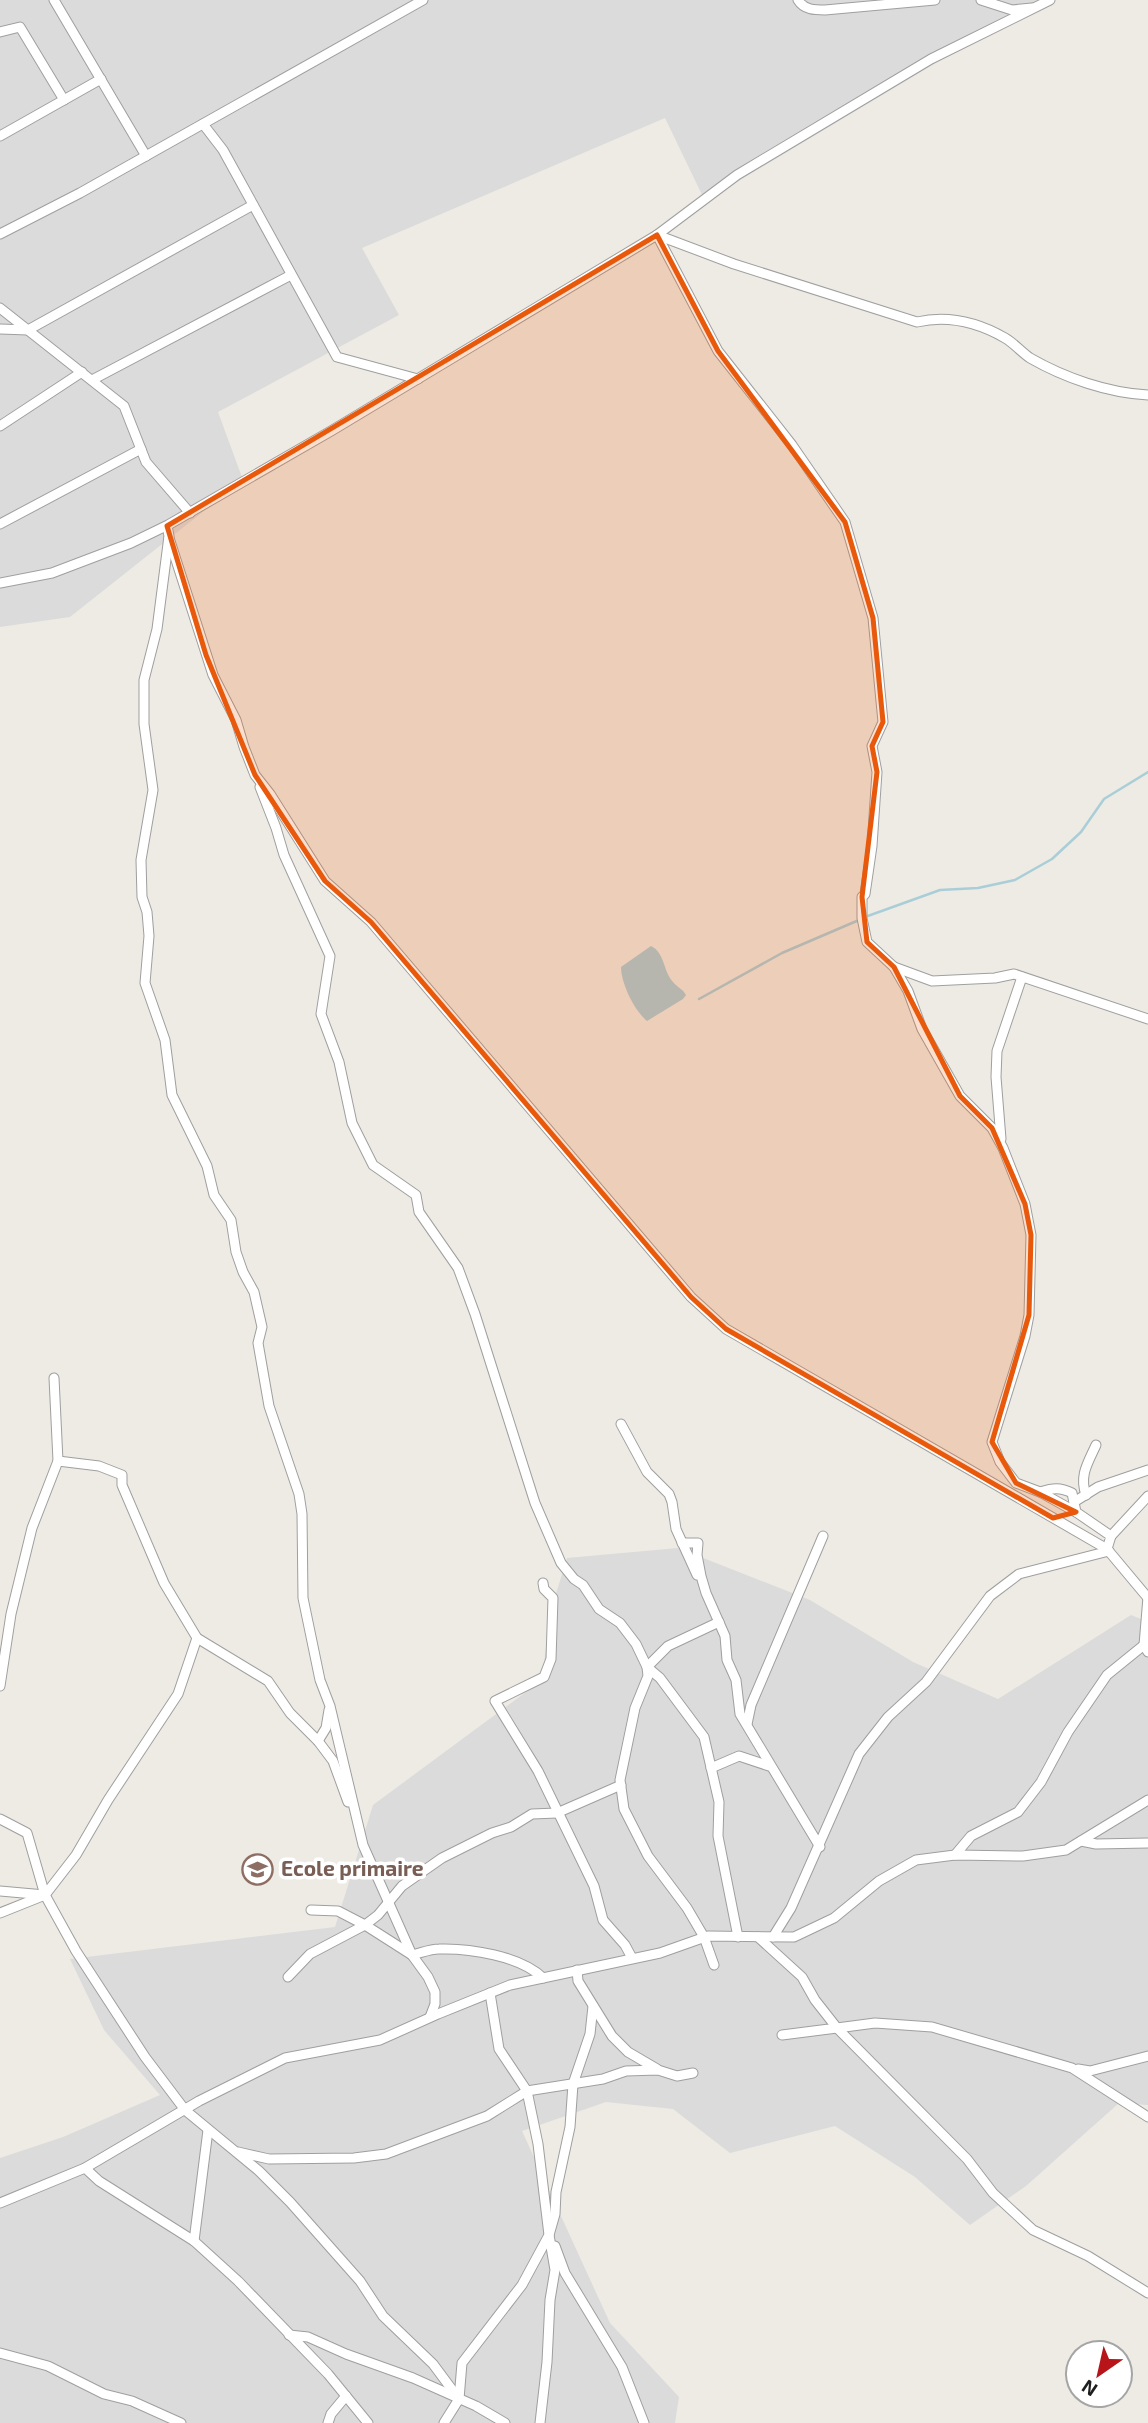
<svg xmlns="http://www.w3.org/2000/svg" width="1148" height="2423" font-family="'Exo 2',sans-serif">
	<rect width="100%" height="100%" fill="#eeebe5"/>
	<!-- residential -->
	<g fill="#dcdbdb">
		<path d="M 0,0 L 1041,0 L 705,201 L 665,118 L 362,248 L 399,315 L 218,412 L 243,480 L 70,617 L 0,627 Z"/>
		<path d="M 678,1548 L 810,1600 L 913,1662 L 998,1699 L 1131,1615 L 1148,1622 L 1148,2105 L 1119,2103 L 1026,2186 L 970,2225 L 915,2177 L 835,2126 L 730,2153 L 673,2109 L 606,2102 L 522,2131 L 610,2323 L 679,2397 L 675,2423 L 0,2423 L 0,2158 L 63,2137 L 160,2095 L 104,2030 L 70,1959 L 335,1927 L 373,1805 L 542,1680 L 550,1613 L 567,1558 Z"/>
	</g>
	<!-- water -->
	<path fill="#aaced7" d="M 651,946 C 665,953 663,971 673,982 C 678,988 682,988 686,995 L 683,999 L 647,1021 C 634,1010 621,983 621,967 Z"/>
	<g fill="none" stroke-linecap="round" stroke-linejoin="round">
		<!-- stream -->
		<g stroke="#aaced7" stroke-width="2.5">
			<path d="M 865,917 L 940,890 L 978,888 L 1015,880 L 1052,859 L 1081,832 L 1104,799 L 1148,772"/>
			<path d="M 699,999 L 782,953 L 859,920"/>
		</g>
		<defs>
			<g id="minor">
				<path d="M 54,0 L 146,156"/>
				<path d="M 798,0 C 804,10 815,10 825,10 L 935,0"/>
				<path d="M 981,0 L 1012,10 L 1032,8"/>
				<path d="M 0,32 L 20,27 L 64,100"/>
				<path d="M 203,124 L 223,150 L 337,357 L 418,379"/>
				<path d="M 0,136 L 101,79"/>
				<path d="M 0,234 L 80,193 L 423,0"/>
				<path d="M 657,235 L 718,351 L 792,445 L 845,522 L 873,618 L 883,722 L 872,746 L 877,772 L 872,846 L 865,894 L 862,897 L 862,918 L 867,942 L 894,967 L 908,991 L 922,1029 L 960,1096 L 992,1128 L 1003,1148 L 1025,1204 L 1031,1235 L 1029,1315 L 1025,1336 L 992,1442 L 1000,1462 L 1016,1483 L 1040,1492 C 1053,1488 1060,1487 1072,1493 L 1076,1512 L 1111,1536 L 1107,1549"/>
				<path d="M 657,235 L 734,264 L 917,322 C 948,315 977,322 1005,338 C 1014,343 1021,352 1030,358 C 1065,378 1108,393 1148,395"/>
				<path d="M 0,308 L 124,406 L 146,462 L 190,513"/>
				<path d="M 0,329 L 28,330 L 253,205"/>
				<path d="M 92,380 L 291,275"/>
				<path d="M 0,426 L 82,372"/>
				<path d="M 0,524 L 141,449"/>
				<path d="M 167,526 L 169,536 L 157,629 L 144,680 L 144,724 L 153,790 L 141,860 L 142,897 L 147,912 L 149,936 L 145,983 L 165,1040 L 172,1095 L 207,1166 L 214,1195 L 231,1220 L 236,1252 L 243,1272 L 254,1292 L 262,1327 L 258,1343 L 269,1406 L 299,1494 L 302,1514 L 303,1598 L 320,1680 L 330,1706 L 363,1845 L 412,1955 L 428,1977 L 435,1992 L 435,2004 L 430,2017"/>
				<path d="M 169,538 L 213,675 L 236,720 L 244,747 L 255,775 L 270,794 L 325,881 L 371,922 L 691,1297 L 726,1329 L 1107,1549 L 1148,1598"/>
				<path d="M 0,583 L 52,573 L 131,543 L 168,525 L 331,431 L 657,235 L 737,175 L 931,59 L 1050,0"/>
				<path d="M 260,787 L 276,828 L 284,855 L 330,956 L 321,1014 L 339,1062 L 352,1123 L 373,1165 L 416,1195 L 419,1212 L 458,1268 L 475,1314 L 535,1503 L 561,1563 L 574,1579 L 583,1585 L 599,1609 L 620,1623 L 636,1644 L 647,1667 L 648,1676 L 635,1708 L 620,1780 L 624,1809 L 648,1856 L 687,1908 L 704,1937 L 714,1965"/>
				<path d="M 894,967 L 932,981 L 995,978 L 1014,974 L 1148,1019"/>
				<path d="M 1001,1139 L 996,1077 L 997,1051 L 1022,977"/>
				<path d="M 621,1424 L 647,1472 L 669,1494 L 672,1502 L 676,1529 L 697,1575"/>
				<path d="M 58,1461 L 99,1466 L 122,1475 L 122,1485 L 164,1583 L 197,1638 L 268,1681 L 290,1713 L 318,1741 L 333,1761 L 348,1802"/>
				<path d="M 1040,1492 L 1076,1512"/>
				<path d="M 1086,1495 C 1079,1475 1088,1463 1096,1445"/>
				<path d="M 1074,1502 L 1098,1487 L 1148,1470"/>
				<path d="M 1111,1536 L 1148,1496"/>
				<path d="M 682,1543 L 698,1543 L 697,1555 L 701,1576 L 706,1593 L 725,1636 L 727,1660 L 736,1680 L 740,1714 L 820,1847"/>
				<path d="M 543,1583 L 544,1589 L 553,1598 L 551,1659 L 544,1677 L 495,1701 L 538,1771 L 594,1886 L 603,1920 L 625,1945 L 632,1958"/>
				<path d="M 719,1622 L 668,1646 L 647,1667 L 660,1678 L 704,1737 L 719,1802 L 718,1836 L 738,1937"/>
				<path d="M 1146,1644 L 1144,1645 L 1148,1597"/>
				<path d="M 0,1686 L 11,1614 L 32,1528 L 58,1461 L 54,1378"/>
				<path d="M 747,1724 L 751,1705 L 823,1536"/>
				<path d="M 318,1741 L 326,1728 L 329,1710"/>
				<path d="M 711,1768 L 739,1756 L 769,1766"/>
				<path d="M 0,1819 L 27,1833 L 45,1895"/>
				<path d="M 1081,1841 L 1096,1844 L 1148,1843"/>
				<path d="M 955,1855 L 971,1836 L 1018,1812 L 1041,1782 L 1068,1732 L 1107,1675 L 1144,1645 L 1148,1652"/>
				<path d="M 0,1891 L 45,1895 L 76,1951 L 145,2057 L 185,2110 L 259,2171 L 290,2202 L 360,2281 L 383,2316 L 433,2364 L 459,2399"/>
				<path d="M 311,1910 L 338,1911 L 365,1925 L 412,1955 C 421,1953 430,1949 439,1949 C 469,1948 521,1956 543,1978"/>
				<path d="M 0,1913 L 45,1895 L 76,1855 L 108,1800 L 178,1694 L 197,1638"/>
				<path d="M 758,1937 L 802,1977 L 815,2000 L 837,2028 L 782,2035"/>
				<path d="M 773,1937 L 791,1908 L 859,1754 L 888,1717 L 926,1682 L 990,1596 L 1019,1574 L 1109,1551"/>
				<path d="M 577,1970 L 578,1981 L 612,2036 L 628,2052 L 657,2069"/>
				<path d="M 288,1977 L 310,1954 L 365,1925 L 378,1915 L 402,1886 L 442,1858 L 492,1833 L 511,1827 L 532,1814 L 557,1813 L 621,1785"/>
				<path d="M 837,2028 L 967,2159 L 993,2193 L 1033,2230 L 1088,2256 L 1148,2293"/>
				<path d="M 837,2028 L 875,2023 L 932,2027 L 1072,2068 L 1148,2117"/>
				<path d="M 1078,2069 L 1090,2071 L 1148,2056"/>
				<path d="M 238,2152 L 269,2159 L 354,2158 L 386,2154 L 487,2116 L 527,2091 L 603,2079 L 626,2071 L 658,2070 L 677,2076 L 693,2073"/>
				<path d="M 85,2168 L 99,2181 L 194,2241 L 238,2281 L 328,2374 L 368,2423"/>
				<path d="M 0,2203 L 85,2168 L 199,2101 L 285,2058 L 380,2040 L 438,2014 L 510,1985 L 660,1953 L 708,1936 L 794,1937 L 834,1918 L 879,1881 L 916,1860 L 955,1855 L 1023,1856 L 1066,1850 L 1148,1800"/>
				<path d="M 194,2241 L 208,2130"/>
				<path d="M 555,2246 L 565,2273 L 622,2367 L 644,2423"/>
				<path d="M 289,2335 L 308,2337 L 346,2354 L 413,2378 L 476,2406 L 505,2423"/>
				<path d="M 0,2353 L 48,2366 L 104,2394 L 132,2401 L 181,2423"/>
				<path d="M 328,2423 L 331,2414 L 346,2396"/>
				<path d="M 444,2423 L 459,2399 L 462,2363 L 522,2285 L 549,2235 L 538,2144 L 527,2091 L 499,2049 L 490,1993"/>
				<path d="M 540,2423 L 547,2362 L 550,2300 L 555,2270 L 549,2235 L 555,2214 L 556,2192 L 570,2127 L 573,2084 L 590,2034 L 593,2006"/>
			</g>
		</defs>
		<!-- minor casing -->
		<use href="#minor" stroke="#9f9f9f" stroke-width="11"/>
		<!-- minor -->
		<use href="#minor" stroke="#fff" stroke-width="9"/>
	</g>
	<!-- marked area -->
	<path fill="#e8590c" fill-opacity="0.2" stroke="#e8590c" stroke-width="5" stroke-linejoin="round" d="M 657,235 L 718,351 L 845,522 L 873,618 L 883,722 L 872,746 L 877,772 L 862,897 L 867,942 L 894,967 L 960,1096 L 992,1128 L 1025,1204 L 1031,1235 L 1029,1315 L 992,1442 L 1016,1483 L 1076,1512 L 1053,1518 L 726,1329 L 691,1297 L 371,922 L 325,881 L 255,775 L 206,655 L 167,526 Z"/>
	<!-- icons -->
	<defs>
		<symbol id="school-ring" viewBox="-11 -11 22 22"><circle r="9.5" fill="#fff" stroke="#8d6e63" stroke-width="1.5"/><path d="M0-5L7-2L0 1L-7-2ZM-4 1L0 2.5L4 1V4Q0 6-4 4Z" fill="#8d6e63"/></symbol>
	</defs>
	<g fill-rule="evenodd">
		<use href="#school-ring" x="240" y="1852" width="35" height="35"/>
	</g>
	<g text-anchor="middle" stroke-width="7" stroke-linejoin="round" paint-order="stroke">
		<!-- education labels -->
		<g font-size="21" font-weight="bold" fill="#785e54" stroke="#fff" text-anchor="start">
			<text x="281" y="1876">Ecole primaire</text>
		</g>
	</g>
	<!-- north arrow -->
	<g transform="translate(1099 2374) rotate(214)"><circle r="33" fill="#ffffff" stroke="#a5a5a5" stroke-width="2"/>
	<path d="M0-5L12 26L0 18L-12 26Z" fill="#b71519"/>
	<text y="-10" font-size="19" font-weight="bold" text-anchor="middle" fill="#1e1e1e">N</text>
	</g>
</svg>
